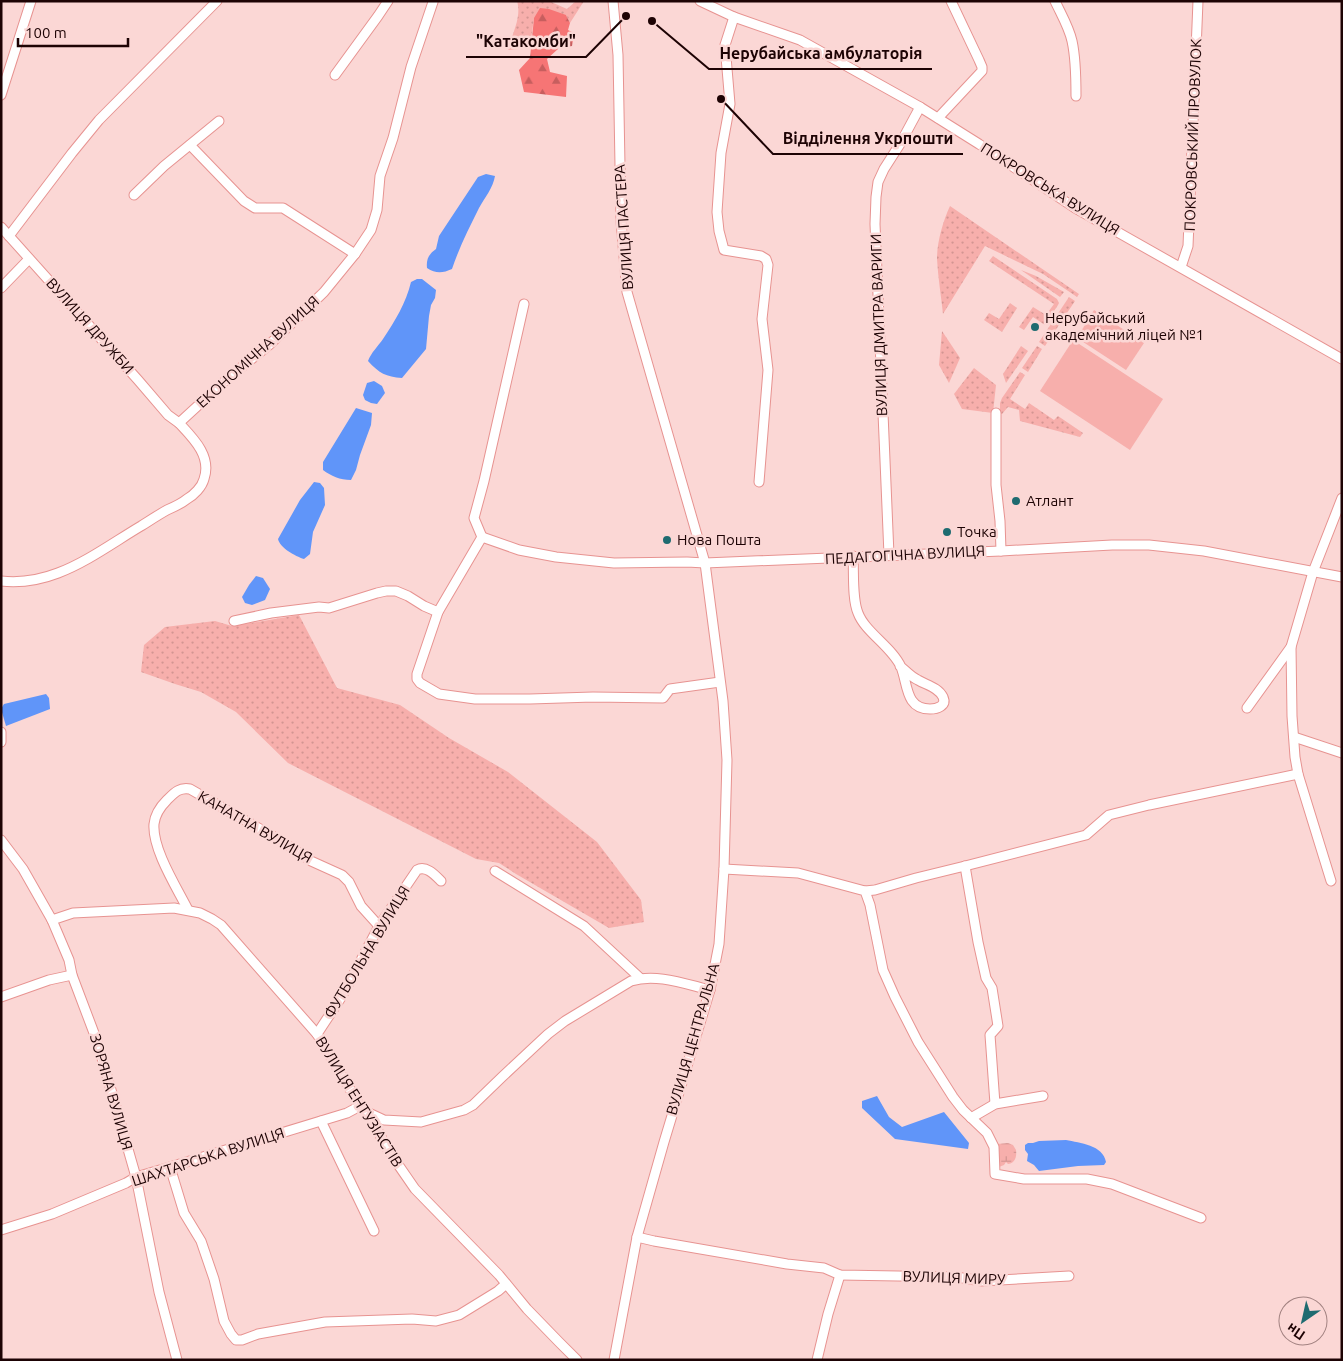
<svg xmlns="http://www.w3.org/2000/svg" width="1343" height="1361" font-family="Ubuntu,sans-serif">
	<defs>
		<pattern id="green-dots" width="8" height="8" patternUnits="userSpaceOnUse" patternTransform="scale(1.25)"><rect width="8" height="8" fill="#f7afac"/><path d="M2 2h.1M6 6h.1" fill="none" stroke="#d39592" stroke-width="1.8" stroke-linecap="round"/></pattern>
		<pattern id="forest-firs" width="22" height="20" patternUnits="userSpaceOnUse" patternTransform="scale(1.25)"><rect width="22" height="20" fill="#f67575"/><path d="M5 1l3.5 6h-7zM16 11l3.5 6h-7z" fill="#c75e5e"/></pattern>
		<pattern id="wetland-marsh" width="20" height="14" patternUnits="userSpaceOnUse" patternTransform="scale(1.25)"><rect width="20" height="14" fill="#f7afac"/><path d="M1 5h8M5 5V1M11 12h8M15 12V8" fill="none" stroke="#d39592"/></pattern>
	</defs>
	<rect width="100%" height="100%" fill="#fbd7d5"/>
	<!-- green -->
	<g fill="url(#green-dots)">
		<path d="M 517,1 L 549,1 L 567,9 L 576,1 L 584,1 L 570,23 L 566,15 L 534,18 L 530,48 L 508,50 C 512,34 522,17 517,1 Z"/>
		<path d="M 950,206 L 1079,294 L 1077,297 L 1043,274 L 985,246 L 943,314 C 941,296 938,277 937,259 C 937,242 943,221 950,206 Z"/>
		<path d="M 993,256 L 1057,299 L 1059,303 L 1058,305 L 1045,325 L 1033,317 L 1024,330 L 1019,327 L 1033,307 L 1046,315 L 1054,304 L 989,261 Z"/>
		<path d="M 1021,270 L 1036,276 L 1064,292 L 1060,297 Z"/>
		<path d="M 1069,297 L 1075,301 L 1045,346 L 1039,342 Z"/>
		<path d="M 1010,303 L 1017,308 L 1002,332 L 984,320 L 989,313 L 999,319 Z"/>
		<path d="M 942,331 L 960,358 L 949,383 L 939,365 Z"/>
		<path d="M 1021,346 L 1028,351 L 1006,383 L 1003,374 Z"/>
		<path d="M 1037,346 L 1042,349 L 1028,372 L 1022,368 Z"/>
		<path d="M 974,368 L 996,385 L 993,413 L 962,409 L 954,394 Z"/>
		<path d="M 1020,372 L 1025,375 L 1010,399 L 1025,409 L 1029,403 L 1054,420 L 1058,416 L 1083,433 L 1080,437 L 1020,421 L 1019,410 L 1008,407 L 1002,414 L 1000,414 L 1000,403 L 1002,398 Z"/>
		<path d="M 299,615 L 337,688 L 400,705 L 449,738 L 508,772 L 597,842 L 641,900 L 644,922 L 609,928 L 516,874 L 499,863 L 476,859 L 288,763 L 236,712 L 201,692 L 175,684 L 141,672 L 144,645 L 165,627 L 215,621 L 232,626 Z"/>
	</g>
	<!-- forest -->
	<path fill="url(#forest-firs)" d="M 540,8 L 549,9 L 566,15 L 570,23 L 568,30 L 574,33 L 572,46 L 558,49 L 547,59 L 550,72 L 567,76 L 566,97 L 524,92 L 519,70 L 530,58 L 534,18 Z"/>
	<!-- wetland -->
	<path fill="url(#wetland-marsh)" d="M 1008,1143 L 1013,1145 L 1016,1150 C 1017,1157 1015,1163 1008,1164 L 1006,1162 L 1004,1165 L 999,1167 L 997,1144 Z"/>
	<!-- pitch -->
	<g fill="#f7afac">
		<path d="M 1094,310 L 1144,343 L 1126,370 L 1077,338 Z"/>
		<path d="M 1073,340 L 1163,399 L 1130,450 L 1040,391 Z"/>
	</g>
	<!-- water -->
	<g fill="#6095f9">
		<path d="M 486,174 L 495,176 C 493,188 485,197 479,208 C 469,228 459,248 452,269 C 443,273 436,274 427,268 C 426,259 429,254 436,249 L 439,236 L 478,177 Z"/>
		<path d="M 417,279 L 422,279 L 436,290 L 435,298 L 431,305 L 429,316 L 426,349 L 402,378 C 386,377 379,373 368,361 C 371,353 378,346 383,339 C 395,321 406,303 411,282 Z"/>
		<path d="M 374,381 L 382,386 L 385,393 L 377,404 L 371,403 L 365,400 L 363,395 L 367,383 Z"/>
		<path d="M 356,408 L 372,413 L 371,425 L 360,455 L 356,470 L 351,480 C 340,480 331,476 323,470 L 323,462 Z"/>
		<path d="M 314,482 L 320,483 L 324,488 L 325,505 L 313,532 L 310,554 L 304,559 C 295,556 280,548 278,539 L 300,500 Z"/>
		<path d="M 256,576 L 263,578 L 270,589 L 265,600 L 252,605 L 245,603 L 242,597 L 249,585 Z"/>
		<path d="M 46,694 L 49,698 L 50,709 L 6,726 L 1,709 L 4,704 Z"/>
		<path d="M 877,1096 L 889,1117 L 902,1127 L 944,1112 L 969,1143 L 968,1149 L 895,1139 L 862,1108 L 862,1101 Z"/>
		<path d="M 1066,1140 C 1080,1143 1103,1145 1106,1162 L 1104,1165 L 1078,1166 L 1039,1171 L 1034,1165 L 1027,1161 L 1028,1154 L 1025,1150 L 1025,1145 L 1028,1143 L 1033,1143 L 1039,1141 Z"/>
	</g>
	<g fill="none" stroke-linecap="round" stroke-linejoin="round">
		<defs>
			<g id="minor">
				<path d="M 613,1 L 618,55 L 621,221 L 627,292 L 705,563 L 723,701 L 727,760 L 724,869 L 719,944 L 710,990 L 664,1142 L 637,1237 L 614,1360"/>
				<path d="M 700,1 L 734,17 L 800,40 L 920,107 L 979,144 L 1075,208 L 1342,359"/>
				<path d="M 1055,1 C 1061,14 1069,27 1072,41 C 1076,59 1076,78 1076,96"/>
				<path d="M 734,17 L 725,45 L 730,104 L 721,153 L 717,212 L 719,231 L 724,250 L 761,256 L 766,259 L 768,265 L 762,319 L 768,370 L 759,482"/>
				<path d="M 335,75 L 378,16 L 388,1"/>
				<path d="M 1,95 L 31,1"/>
				<path d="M 938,118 L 982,71 L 982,67 L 979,60 L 951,1"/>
				<path d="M 190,145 L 244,201 L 255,208 L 283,208 L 355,254"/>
				<path d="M 134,195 L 164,166 L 219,121"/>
				<path d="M 1,227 L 138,380 L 168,415 L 179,423"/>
				<path d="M 9,236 L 72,153 L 99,120 L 217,1"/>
				<path d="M 1181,267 L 1188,246 L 1198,1"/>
				<path d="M 1,288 L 29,259"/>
				<path d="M 524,304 L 484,481 L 474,518 L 482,537 L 438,612 L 417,674 L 417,679 L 420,683 L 439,694 L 475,699 L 530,699 L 593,697 L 663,698 L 670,689 L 720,682"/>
				<path d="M 996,413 L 996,485 L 1000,521 L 1001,551"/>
				<path d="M 482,537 L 519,550 L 556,557 L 614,563 L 687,562 L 705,563 L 1001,551 L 1112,545 L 1149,545 L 1204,551 L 1342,577"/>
				<path d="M 889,555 L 875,224 L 876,197 L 878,182 L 884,169 L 900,144 L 920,107"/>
				<path d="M 853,556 C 854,573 852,599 858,613 C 865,632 892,647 901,667 C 908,684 905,709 930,709 C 937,709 947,706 943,697 C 938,687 926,685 918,680 C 911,677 906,671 900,666"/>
				<path d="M 1,581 C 20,583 40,580 58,573 C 87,562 114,542 141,526 C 149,521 158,515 167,510 C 174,507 181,504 187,499 C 194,495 202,487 204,479 C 212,456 193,438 179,423 L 228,378 L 269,345 L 324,292 L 355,254 L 371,230 L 377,210 L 380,176 L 393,138 L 411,67 L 433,2"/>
				<path d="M 234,621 L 271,613 L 319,607 L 329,608 L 377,593 L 386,591 L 396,591 L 408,596 L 424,606 L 438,612"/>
				<path d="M 1247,708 L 1291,647"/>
				<path d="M 1,732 L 1,742"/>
				<path d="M 1294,737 L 1342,753"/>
				<path d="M 1,840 L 23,869 L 52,920 L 69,960 L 72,975 L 97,1041 L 136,1177 L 159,1292 L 177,1360"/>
				<path d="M 965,866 L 978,942 L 986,978 L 992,988 L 998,1026 L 990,1035 L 995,1104"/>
				<path d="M 724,869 L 798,873 L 865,891 L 870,905 L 883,970 L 895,997 L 918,1042 L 953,1097 L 963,1110 L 987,1133 L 994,1147 L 995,1174 L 1024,1179 L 1087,1179 L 1112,1184 L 1201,1218"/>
				<path d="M 495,871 L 584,926 L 640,978"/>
				<path d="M 1331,881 L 1298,774 L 1295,757 L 1292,716 L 1291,647 L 1313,572 L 1342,498"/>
				<path d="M 865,891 L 875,890 L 916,878 L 965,866 L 1086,835 L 1109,815 L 1149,805 L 1298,774"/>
				<path d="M 188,910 C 177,888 152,849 154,824 C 155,814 160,807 167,800 C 174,793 179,787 190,789 L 283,842 L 311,861 L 342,875 L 349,882 L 361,906 L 379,926"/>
				<path d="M 52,920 L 73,913 L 174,908 L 200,913 L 212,919 L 221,925 L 317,1034 L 360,1106 L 369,1113 L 386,1147 L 415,1189 L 499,1275 L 527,1309 L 559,1342 L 577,1360"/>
				<path d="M 1,997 L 49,980 L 72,975"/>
				<path d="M 317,1034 L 342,996 L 379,926 L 417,870 C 426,865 435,875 441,881"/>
				<path d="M 369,1113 L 384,1120 L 421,1122 L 464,1110 L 473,1105 L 502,1077 L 548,1034 L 565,1021 L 631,981 C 656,973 685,984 710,990"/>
				<path d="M 971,1118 L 995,1104 L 1043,1096"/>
				<path d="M 321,1121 L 374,1231"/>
				<path d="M 170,1167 L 184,1213 L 201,1241 L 214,1279 L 224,1321 L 231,1334 L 236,1340 L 242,1340 L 258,1334 L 325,1322 L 412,1319 L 436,1321 L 459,1315 L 498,1291 L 506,1284"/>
				<path d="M 1,1230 L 52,1214 L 126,1183 L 136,1177 L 170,1167 L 347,1113 L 360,1106"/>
				<path d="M 637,1237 L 654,1241 L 787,1264 L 824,1268 L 840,1275 L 956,1277 L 982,1281 L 1069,1276"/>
				<path d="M 817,1360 L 828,1314 L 840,1275"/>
			</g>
		</defs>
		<!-- minor casing -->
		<use href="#minor" stroke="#e79391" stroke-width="11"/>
		<!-- minor -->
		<use href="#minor" stroke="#fff" stroke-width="9"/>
	</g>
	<!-- markers -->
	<g fill="#1f6b70" stroke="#fbd7d5" stroke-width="2">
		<circle cx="1035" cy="327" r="5"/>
		<circle cx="1016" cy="501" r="5"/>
		<circle cx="947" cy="532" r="5"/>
		<circle cx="667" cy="540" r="5"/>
	</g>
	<g text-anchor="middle" stroke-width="5" stroke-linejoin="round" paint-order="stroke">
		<!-- street labels -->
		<g font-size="15" fill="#1d0304" stroke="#fbd7d5">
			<text transform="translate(1193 135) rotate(-88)" y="5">ПОКРОВСЬКИЙ ПРОВУЛОК</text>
			<text transform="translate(1050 189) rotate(32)" y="5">ПОКРОВСЬКА ВУЛИЦЯ</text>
			<text transform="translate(624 227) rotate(-94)" y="5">ВУЛИЦЯ ПАСТЕРА</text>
			<text transform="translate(879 325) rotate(-92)" y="5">ВУЛИЦЯ ДМИТРА ВАРИГИ</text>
			<text transform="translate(90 326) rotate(48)" y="5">ВУЛИЦЯ ДРУЖБИ</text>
			<text transform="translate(258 352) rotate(-42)" y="5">ЕКОНОМІЧНА ВУЛИЦЯ</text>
			<text transform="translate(905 555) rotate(-3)" y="5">ПЕДАГОГІЧНА ВУЛИЦЯ</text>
			<text transform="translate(255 827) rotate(30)" y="5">КАНАТНА ВУЛИЦЯ</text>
			<text transform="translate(367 952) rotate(-59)" y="5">ФУТБОЛЬНА ВУЛИЦЯ</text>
			<text transform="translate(693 1039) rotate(-74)" y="5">ВУЛИЦЯ ЦЕНТРАЛЬНА</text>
			<text transform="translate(111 1092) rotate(74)" y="5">ЗОРЯНА ВУЛИЦЯ</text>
			<text transform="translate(359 1102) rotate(58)" y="5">ВУЛИЦЯ ЕНТУЗІАСТІВ</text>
			<text transform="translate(208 1157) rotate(-18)" y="5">ШАХТАРСЬКА ВУЛИЦЯ</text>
			<text transform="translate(954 1278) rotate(2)" y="5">ВУЛИЦЯ МИРУ</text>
		</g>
		<!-- poi labels -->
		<g font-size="15" fill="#1d0304" stroke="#fbd7d5" text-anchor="start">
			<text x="1045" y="323">Нерубайський<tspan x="1045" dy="17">академічний ліцей №1</tspan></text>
			<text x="1026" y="506">Атлант</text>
			<text x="957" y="537">Точка</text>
			<text x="677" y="545">Нова Пошта</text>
		</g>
	</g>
	<!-- callouts -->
	<path fill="none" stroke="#1d0304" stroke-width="2" d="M626 16L586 57H466M652 21L709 69H932M721 99L773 154H963"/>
	<g fill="#1d0304" stroke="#fbd7d5" stroke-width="2">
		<circle cx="626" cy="16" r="5"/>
		<circle cx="652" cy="21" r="5"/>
		<circle cx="721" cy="99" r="5"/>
	</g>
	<g font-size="16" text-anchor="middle" font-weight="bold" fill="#1d0304" stroke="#fbd7d5" stroke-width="5" stroke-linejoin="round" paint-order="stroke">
		<text x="526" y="47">"Катакомби"</text>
		<text x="821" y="59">Нерубайська амбулаторія</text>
		<text x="868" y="144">Відділення Укрпошти</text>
	</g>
	<!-- border -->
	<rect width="1343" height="1361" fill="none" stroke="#1d0304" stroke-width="5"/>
	<!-- north arrow -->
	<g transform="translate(1303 1321) rotate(214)"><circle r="24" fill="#fbd7d5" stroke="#a28281"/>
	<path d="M0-4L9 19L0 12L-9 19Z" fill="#1f6b70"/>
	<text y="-8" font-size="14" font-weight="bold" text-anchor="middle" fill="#1d0304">Пн</text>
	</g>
	<!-- scale -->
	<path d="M18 38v8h110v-8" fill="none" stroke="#1d0304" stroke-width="2.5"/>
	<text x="25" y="38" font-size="15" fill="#1d0304" stroke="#fbd7d5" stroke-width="4" paint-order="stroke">100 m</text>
</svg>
